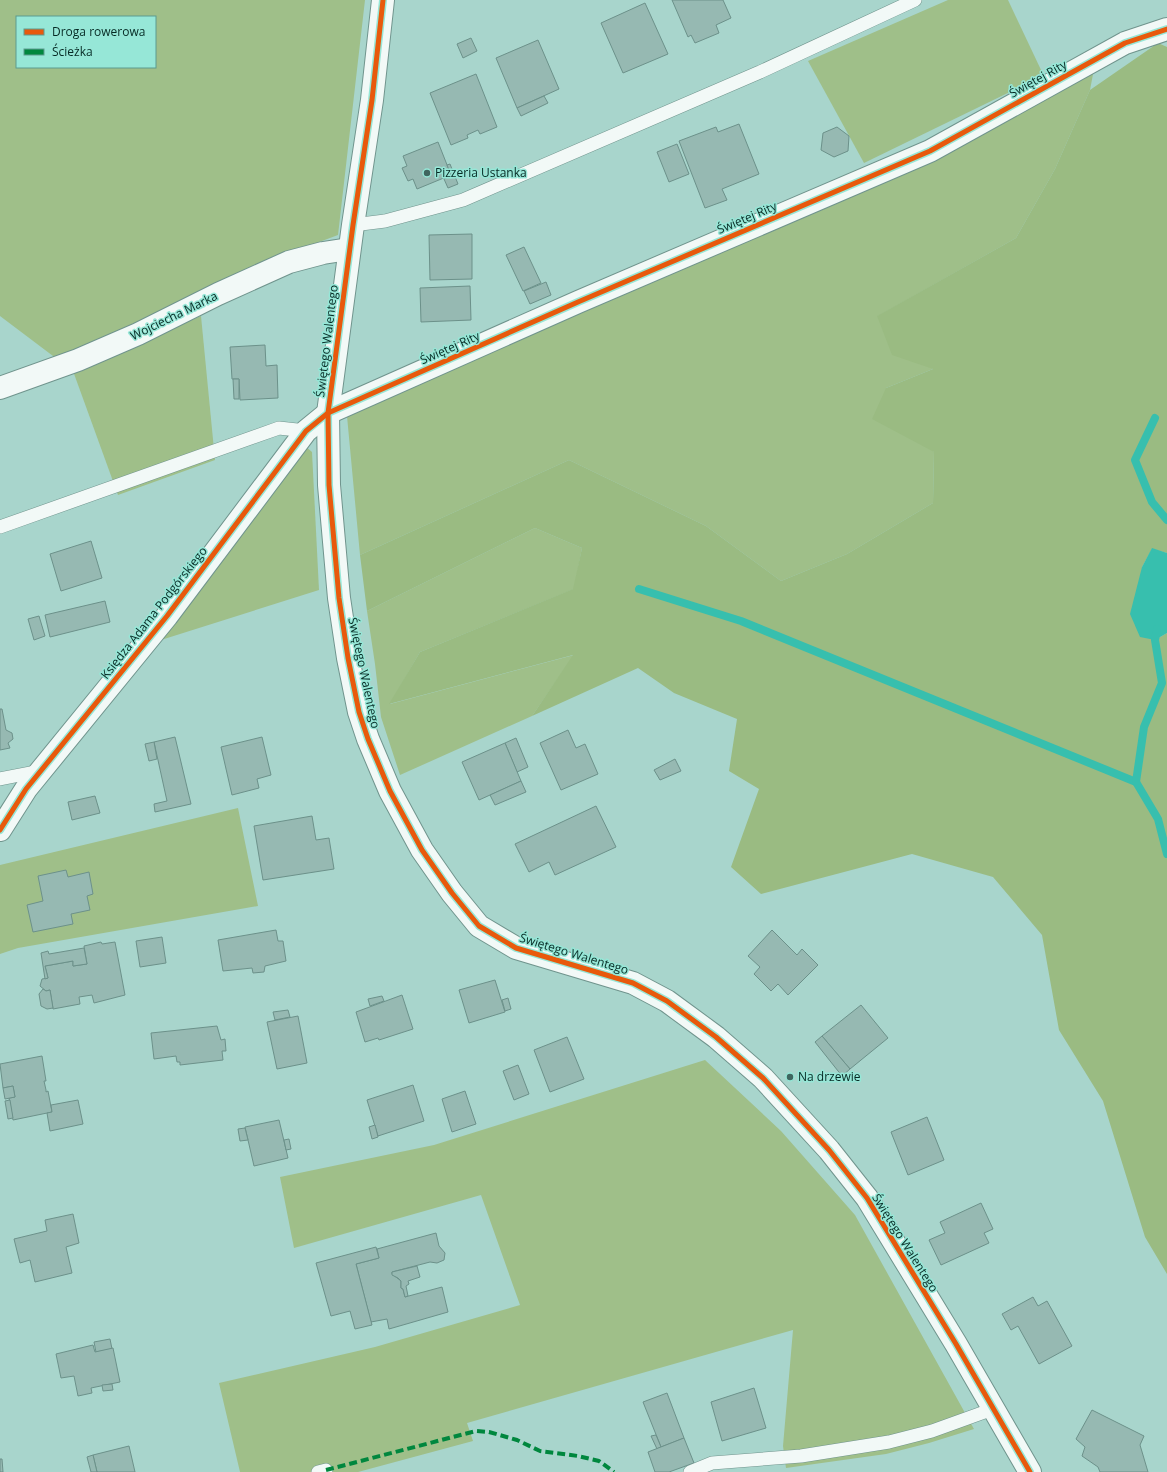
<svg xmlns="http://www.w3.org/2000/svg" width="1167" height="1472" font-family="'Open Sans',sans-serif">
	<rect width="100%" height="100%" fill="#a8d5cc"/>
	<!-- green -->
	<g fill="#9fbf89" fill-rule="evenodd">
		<path d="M 0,0 L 365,0 L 338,235 L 287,254 L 57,359 L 0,316 ZM 17,17 L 155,17 L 155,67 L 17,67 Z"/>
		<path d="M 948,0 L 1008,0 L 1042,72 L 1016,89 L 864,163 L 808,61 Z"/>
		<path d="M 1094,69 L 1090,90 L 1055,169 L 1016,238 L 878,316 L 933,369 L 886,388 L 934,452 L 933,503 L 847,554 L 781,581 L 706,526 L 569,460 L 360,555 L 347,416 Z"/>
		<path d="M 201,316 L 215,460 L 118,495 L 73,371 Z"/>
		<path d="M 305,446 L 312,452 L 319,590 L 161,640 Z"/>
		<path d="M 535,528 L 582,548 L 574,589 L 420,652 L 390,704 L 574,655 L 532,716 L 400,775 L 381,717 L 375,664 L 367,611 Z"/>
		<path d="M 238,808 L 258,906 L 18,948 L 0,954 L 0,865 Z"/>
		<path d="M 705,1060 L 781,1131 L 855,1215 L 974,1429 L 929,1443 L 886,1454 L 786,1468 L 783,1446 L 793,1330 L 467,1423 L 473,1441 L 358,1472 L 240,1472 L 219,1383 L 375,1347 L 520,1305 L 481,1195 L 294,1248 L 280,1177 L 434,1145 Z"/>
	</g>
	<!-- forest -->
	<path fill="#9abb82" d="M 1158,43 L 1167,47 L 1167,553 L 1152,549 L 1142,567 L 1155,640 L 1167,633 L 1167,1274 L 1145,1237 L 1103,1101 L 1059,1030 L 1042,935 L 993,877 L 912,854 L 761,894 L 731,867 L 759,789 L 729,771 L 737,719 L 674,693 L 638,668 L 532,716 L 573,655 L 389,704 L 420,652 L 573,589 L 582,548 L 535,528 L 367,611 L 360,555 L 569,460 L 706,526 L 781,581 L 847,554 L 933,503 L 934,452 L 872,419 L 886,388 L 933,369 L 892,355 L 877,316 L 1016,238 L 1055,169 L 1090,90 Z"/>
	<!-- water -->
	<path fill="#37bfae" d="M 1152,548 L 1167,553 L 1167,633 L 1155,640 L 1140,637 L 1130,614 L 1142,567 Z"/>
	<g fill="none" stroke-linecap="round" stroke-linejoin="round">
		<!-- stream -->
		<g stroke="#37bfae" stroke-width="8">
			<path d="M 1155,418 L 1135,460 L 1152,502 L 1167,520"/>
			<path d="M 639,589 L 741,621 L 1136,782"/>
			<path d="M 1157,629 L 1155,640 L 1162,683 L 1144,727 L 1136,782 L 1158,819 L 1167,854"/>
		</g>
	</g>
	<!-- building -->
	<g fill="#96b9b2" stroke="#6c918a">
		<path d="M 672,0 L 723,0 L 731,18 L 716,25 L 719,33 L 695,43 L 691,35 L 688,37 Z"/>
		<path d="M 645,3 L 668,54 L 623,73 L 601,23 Z"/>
		<path d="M 471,38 L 477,51 L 463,58 L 457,44 Z"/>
		<path d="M 538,40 L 559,89 L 517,108 L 496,58 Z"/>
		<path d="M 476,74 L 497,127 L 480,134 L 478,130 L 467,135 L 468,138 L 451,145 L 430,93 Z"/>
		<path d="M 544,96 L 548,103 L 521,116 L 517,108 Z"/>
		<path d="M 739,124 L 759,174 L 722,189 L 727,200 L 705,208 L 679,141 L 716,127 L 718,132 Z"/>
		<path d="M 837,127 L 849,136 L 848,151 L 834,157 L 821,150 L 823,133 Z"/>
		<path d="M 438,142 L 451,175 L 417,189 L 413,179 L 408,181 L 402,168 L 407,166 L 403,156 Z"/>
		<path d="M 677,144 L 689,174 L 669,182 L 657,152 Z"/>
		<path d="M 450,164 L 458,184 L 448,188 L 444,179 L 451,175 L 447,165 Z"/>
		<path d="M 472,234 L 472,279 L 430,280 L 429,235 Z"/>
		<path d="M 524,247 L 541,283 L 523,291 L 506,255 Z"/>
		<path d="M 546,282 L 551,295 L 530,304 L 524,291 Z"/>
		<path d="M 470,286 L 471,320 L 421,322 L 420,288 Z"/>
		<path d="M 265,345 L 266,366 L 277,365 L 278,398 L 240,400 L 239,379 L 232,379 L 230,347 Z"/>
		<path d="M 233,379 L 239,379 L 239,399 L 234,399 Z"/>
		<path d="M 91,541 L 102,578 L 61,591 L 50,554 Z"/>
		<path d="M 105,601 L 110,622 L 50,637 L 45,615 Z"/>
		<path d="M 39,616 L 45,636 L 34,640 L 28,619 Z"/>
		<path d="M 0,709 L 2,709 L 6,730 L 12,733 L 13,739 L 8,743 L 10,748 L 0,750 Z"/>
		<path d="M 568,730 L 576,748 L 585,744 L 598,774 L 561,790 L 540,743 Z"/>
		<path d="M 175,737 L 191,804 L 155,812 L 154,804 L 167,801 L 154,742 Z"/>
		<path d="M 262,737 L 271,775 L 257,779 L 259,788 L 232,795 L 221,747 Z"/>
		<path d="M 516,738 L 528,767 L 517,772 L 505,743 Z"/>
		<path d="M 154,742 L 157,759 L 149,761 L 145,744 Z"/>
		<path d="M 505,743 L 521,781 L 479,800 L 462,762 Z"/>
		<path d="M 675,759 L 681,771 L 660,780 L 654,770 Z"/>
		<path d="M 521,781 L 526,792 L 495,805 L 490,795 Z"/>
		<path d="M 95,796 L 100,813 L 72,820 L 68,802 Z"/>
		<path d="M 596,806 L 616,847 L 555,875 L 549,862 L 529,872 L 515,844 Z"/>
		<path d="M 312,816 L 316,840 L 329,838 L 334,869 L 263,880 L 254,826 Z"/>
		<path d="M 66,870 L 68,877 L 89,872 L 93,894 L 87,896 L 90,910 L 71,914 L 73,924 L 33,932 L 27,905 L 43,901 L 38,876 Z"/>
		<path d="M 276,930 L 278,941 L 283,941 L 286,961 L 265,966 L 264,972 L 253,973 L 252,968 L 223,971 L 218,940 Z"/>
		<path d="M 772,930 L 797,955 L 802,949 L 818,965 L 788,995 L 778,984 L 771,991 L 754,974 L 760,967 L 748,956 Z"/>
		<path d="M 162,937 L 166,963 L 140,967 L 136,941 Z"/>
		<path d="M 101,942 L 102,944 L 115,942 L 125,995 L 94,1003 L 92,995 L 79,997 L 80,1004 L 53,1009 L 50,990 L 46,991 L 40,986 L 42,979 L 48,978 L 45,966 L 73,961 L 73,966 L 87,964 L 84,946 Z"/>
		<path d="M 84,948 L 87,964 L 73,966 L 73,961 L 45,966 L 48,978 L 45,979 L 41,953 L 48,951 L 49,954 Z"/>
		<path d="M 495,980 L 505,1012 L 469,1023 L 459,990 Z"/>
		<path d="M 43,989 L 46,991 L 50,990 L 53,1008 L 47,1009 L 41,1006 L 39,994 Z"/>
		<path d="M 402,995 L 413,1029 L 379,1040 L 378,1038 L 365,1042 L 356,1012 Z"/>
		<path d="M 382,996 L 384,1001 L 370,1006 L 368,999 Z"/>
		<path d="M 508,998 L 511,1009 L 505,1011 L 502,1000 Z"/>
		<path d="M 861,1005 L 888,1038 L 850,1069 L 822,1036 Z"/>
		<path d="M 288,1010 L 290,1017 L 275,1020 L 273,1012 Z"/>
		<path d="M 298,1016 L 307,1063 L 277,1069 L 267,1022 Z"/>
		<path d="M 217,1026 L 221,1040 L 225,1039 L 226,1051 L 222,1051 L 223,1060 L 180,1065 L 180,1062 L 177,1062 L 176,1056 L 154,1059 L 151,1033 Z"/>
		<path d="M 822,1036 L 850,1069 L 842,1076 L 815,1042 Z"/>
		<path d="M 567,1037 L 584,1079 L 550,1092 L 534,1050 Z"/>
		<path d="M 42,1056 L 46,1081 L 44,1081 L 46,1090 L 46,1092 L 48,1091 L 52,1112 L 13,1120 L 9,1098 L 15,1097 L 13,1086 L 3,1088 L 0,1064 Z"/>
		<path d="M 518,1065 L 529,1094 L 514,1100 L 503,1071 Z"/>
		<path d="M 413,1085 L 424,1121 L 378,1136 L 367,1100 Z"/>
		<path d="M 13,1086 L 15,1097 L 5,1099 L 3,1088 Z"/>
		<path d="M 465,1091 L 476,1124 L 452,1132 L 442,1099 Z"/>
		<path d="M 10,1100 L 13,1118 L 8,1119 L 5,1101 Z"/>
		<path d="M 78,1100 L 83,1124 L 50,1131 L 47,1113 L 52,1112 L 51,1105 Z"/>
		<path d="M 927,1117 L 944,1160 L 908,1175 L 891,1132 Z"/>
		<path d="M 279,1120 L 288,1158 L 254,1166 L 245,1127 Z"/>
		<path d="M 375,1125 L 378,1137 L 372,1139 L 369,1127 Z"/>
		<path d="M 245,1128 L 248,1140 L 240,1141 L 238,1129 Z"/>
		<path d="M 289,1139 L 291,1149 L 286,1150 L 284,1140 Z"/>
		<path d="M 981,1203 L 993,1229 L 984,1233 L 989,1243 L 941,1265 L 929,1240 L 945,1233 L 940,1222 Z"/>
		<path d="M 73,1214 L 79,1243 L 66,1247 L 72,1273 L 35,1282 L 30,1260 L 20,1263 L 14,1239 L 47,1231 L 45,1220 Z"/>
		<path d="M 436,1233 L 439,1246 L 445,1253 L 444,1260 L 437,1263 L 430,1262 L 392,1272 L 392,1274 L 401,1281 L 401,1288 L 403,1289 L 405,1297 L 442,1287 L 448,1312 L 389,1329 L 387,1319 L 371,1322 L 356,1264 L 379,1258 L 377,1249 Z"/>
		<path d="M 376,1247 L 379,1258 L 356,1264 L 372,1325 L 355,1329 L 350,1311 L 331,1316 L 316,1263 Z"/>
		<path d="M 417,1266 L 420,1277 L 408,1281 L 409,1284 L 406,1286 L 408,1296 L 405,1297 L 403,1289 L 401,1288 L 401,1281 L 398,1278 L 392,1275 L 392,1272 Z"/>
		<path d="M 1033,1297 L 1038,1306 L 1047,1301 L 1072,1346 L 1039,1364 L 1018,1326 L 1011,1330 L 1002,1314 Z"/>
		<path d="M 110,1339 L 112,1349 L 96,1352 L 94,1342 Z"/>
		<path d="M 93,1345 L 95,1352 L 113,1348 L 120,1382 L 91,1388 L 92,1393 L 78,1396 L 74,1376 L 61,1378 L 56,1354 Z"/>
		<path d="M 112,1384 L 113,1390 L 103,1391 L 102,1385 Z"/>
		<path d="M 754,1388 L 766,1428 L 722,1441 L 711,1402 Z"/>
		<path d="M 667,1393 L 684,1438 L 661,1447 L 643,1402 Z"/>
		<path d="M 1092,1410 L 1144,1436 L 1140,1445 L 1148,1472 L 1100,1472 L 1098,1467 L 1082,1456 L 1085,1447 L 1076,1439 Z"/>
		<path d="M 656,1435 L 661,1447 L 657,1449 L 651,1436 Z"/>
		<path d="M 684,1438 L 694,1463 L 669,1472 L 655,1472 L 648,1452 Z"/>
		<path d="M 129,1446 L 135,1472 L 97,1472 L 93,1455 Z"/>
		<path d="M 93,1455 L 97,1472 L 91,1472 L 87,1457 Z"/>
		<path d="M 0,1459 L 2,1459 L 3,1472 L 0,1472 Z"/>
	</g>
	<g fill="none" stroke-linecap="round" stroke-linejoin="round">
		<defs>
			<g id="service">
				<path d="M 353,225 L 385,221 L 463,200 L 760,72 L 915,0"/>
				<path d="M 0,527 L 279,428 L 306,431"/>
				<path d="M 0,779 L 40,771"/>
				<path d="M 318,1472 L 326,1470"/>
				<path d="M 690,1472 L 712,1463 L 801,1456 L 889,1442 L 932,1431 L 993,1409"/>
			</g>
			<g id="minor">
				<path d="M 383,0 L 372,100 L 353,225 L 328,413 L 329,485 L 339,598 L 348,658 L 359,712 L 368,739 L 390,791 L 422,850 L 452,893 L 479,926 L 516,948 L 633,983 L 667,1001 L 716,1037 L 763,1078 L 829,1150 L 867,1198 L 956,1344 L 1030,1472"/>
				<path d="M 0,388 L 78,360 L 138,334 L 218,294 L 289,262 L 323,253 L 349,249"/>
				<path d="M 0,830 L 26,789 L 167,616 L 306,431 L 328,413 L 578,302 L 930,151 L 1125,43 L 1167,29"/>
			</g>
		</defs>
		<!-- service casing -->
		<use href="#service" stroke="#70948d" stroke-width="14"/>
		<!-- minor casing -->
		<use href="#minor" stroke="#70948d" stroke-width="24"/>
		<!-- service -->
		<use href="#service" stroke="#f2f9f7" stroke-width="13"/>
		<!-- minor -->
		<use href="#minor" stroke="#f2f9f7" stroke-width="22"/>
		<!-- quiet -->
		<path stroke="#00873e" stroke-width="4" stroke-dasharray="8 4" stroke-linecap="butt" d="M 326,1470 L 476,1431 L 489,1432 L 517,1440 L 540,1451 L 578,1456 L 599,1461 L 614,1472"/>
		<defs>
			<g id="cycleway">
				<path d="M 383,0 L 372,100 L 353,225 L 328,413 L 329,485 L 339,598 L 348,658 L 359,712 L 368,739 L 390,791 L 422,850 L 452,893 L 479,926 L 516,948 L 633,983 L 667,1001 L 716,1037 L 763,1078 L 829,1150 L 867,1198 L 956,1344 L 1030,1472"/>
				<path d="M 0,830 L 26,789 L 167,616 L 306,431 L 328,413 L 578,302 L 930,151 L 1125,43 L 1167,29"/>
			</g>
		</defs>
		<!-- cycleway casing -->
		<use href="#cycleway" stroke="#96e7d7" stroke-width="8"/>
		<!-- cycleway -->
		<use href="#cycleway" stroke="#e8590c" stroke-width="5"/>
	</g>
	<!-- markers -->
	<g fill="#3f665f" stroke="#96e7d7" stroke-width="1.5">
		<circle cx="427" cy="173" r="4"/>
		<circle cx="790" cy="1077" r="4"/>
	</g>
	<g text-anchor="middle" stroke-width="3" stroke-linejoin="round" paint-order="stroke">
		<!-- street labels -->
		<g font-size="12" fill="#062a24" stroke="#96e7d7">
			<text transform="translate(1038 79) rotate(-29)" y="4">Świętej Rity</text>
			<text transform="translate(747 218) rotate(-23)" y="4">Świętej Rity</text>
			<text transform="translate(174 316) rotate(-26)" y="4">Wojciecha Marka</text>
			<text transform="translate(327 341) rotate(-83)" y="4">Świętego Walentego</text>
			<text transform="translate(450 348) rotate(-24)" y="4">Świętej Rity</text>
			<text transform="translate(154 613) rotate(-52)" y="4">Księdza Adama Podgórskiego</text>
			<text transform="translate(364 673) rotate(78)" y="4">Świętego Walentego</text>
			<text transform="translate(574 954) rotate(17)" y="4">Świętego Walentego</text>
			<text transform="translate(905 1243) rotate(58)" y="4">Świętego Walentego</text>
		</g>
		<!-- poi labels -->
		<g font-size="12" fill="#062a24" stroke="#96e7d7" text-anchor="start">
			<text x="435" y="177">Pizzeria Ustanka</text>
			<text x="798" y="1081">Na drzewie</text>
		</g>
	</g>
	<!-- legend -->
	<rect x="16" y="16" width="140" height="52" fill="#96e7d7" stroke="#5c9b8f"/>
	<rect x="24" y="29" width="20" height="6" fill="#e8590c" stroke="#5c9b8f"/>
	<text x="52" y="36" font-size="12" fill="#062a24">Droga rowerowa</text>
	<rect x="24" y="49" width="20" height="6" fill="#00873e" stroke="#5c9b8f"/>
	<text x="52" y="56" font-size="12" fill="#062a24">Ścieżka</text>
</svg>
